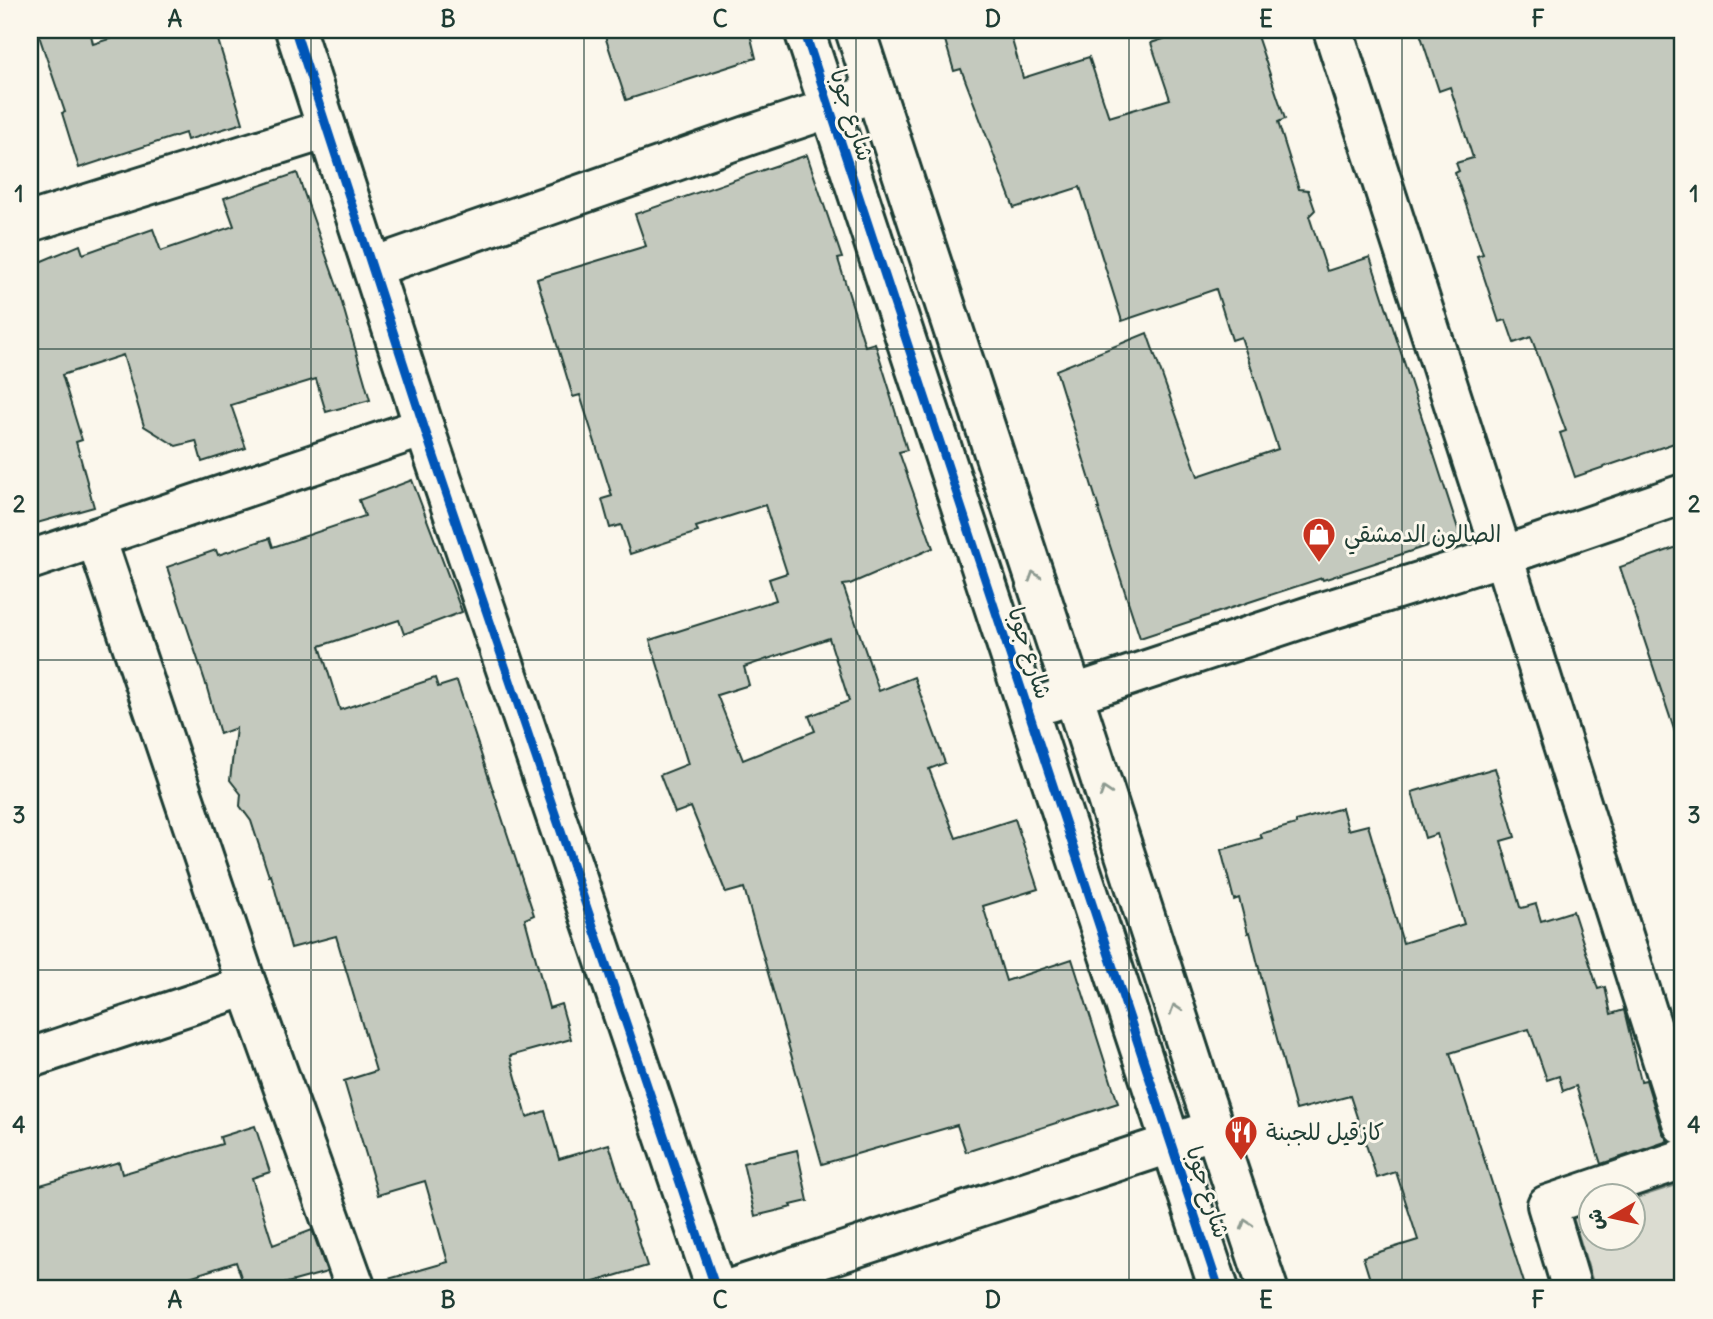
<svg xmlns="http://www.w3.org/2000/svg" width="1713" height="1319" font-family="Delius,'Playpen Sans Arabic',sans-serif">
	<rect width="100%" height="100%" fill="#fbf7ec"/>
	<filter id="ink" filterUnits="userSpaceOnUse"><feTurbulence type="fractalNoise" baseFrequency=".0143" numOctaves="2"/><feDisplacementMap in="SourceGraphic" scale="14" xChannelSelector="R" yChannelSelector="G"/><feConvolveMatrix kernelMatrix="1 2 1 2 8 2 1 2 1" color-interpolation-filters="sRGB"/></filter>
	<g filter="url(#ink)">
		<!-- green -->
		<path fill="#dbdcd1" stroke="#7d8c82" stroke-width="2" d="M 1683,1183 L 1683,1289 L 1595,1289 L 1573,1217 L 1590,1212 L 1590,1238 L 1632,1238 L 1633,1199 Z"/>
		<!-- building -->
		<g fill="#c4c9be" stroke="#1f3d34" stroke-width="2" fill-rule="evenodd">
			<path d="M 37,30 L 90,30 L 93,44 L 138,30 L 215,30 L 243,123 L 187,140 L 185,133 L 79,168 L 62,113 L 65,112 Z"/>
			<path d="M 603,30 L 749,30 L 756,58 L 626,100 Z"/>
			<path d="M 942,30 L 1009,30 L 1023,78 L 1089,57 L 1109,117 L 1170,99 L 1151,43 L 1191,30 L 1255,30 L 1285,119 L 1278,122 L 1299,189 L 1308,190 L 1315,210 L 1309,216 L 1327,271 L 1370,257 L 1460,535 L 1323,580 L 1322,578 L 1140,638 L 1098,509 L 1099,509 L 1056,370 L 1147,333 L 1198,476 L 1278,449 L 1241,337 L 1232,340 L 1216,289 L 1122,321 L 1080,187 L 1014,208 L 961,69 L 954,71 Z"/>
			<path d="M 1419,30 L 1672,30 L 1683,64 L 1683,440 L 1575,477 L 1560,433 L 1566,431 L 1531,337 L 1514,343 L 1506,320 L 1499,322 L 1477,256 L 1483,254 L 1455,173 L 1459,171 L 1456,163 L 1473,158 L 1450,87 L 1439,91 Z"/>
			<path d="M 807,155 L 842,258 L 838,259 L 865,346 L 875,343 L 891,394 L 890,394 L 907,450 L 899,452 L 933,548 L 850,584 L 843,585 L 879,691 L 914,677 L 945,763 L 929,769 L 956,838 L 1015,819 L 1038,889 L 983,906 L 1006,981 L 1072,959 L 1118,1103 L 966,1152 L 957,1125 L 822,1164 L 744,888 L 726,893 L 691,807 L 675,813 L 660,775 L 688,764 L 650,640 L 776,600 L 769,579 L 787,573 L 765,505 L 696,527 L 698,532 L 630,554 L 621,525 L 610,528 L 602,499 L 612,496 L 580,395 L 573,397 L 537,279 L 646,246 L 635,214 ZM 829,638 L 849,701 L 809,716 L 815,731 L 743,760 L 717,695 L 749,685 L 744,667 Z"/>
			<path d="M 297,173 L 338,289 L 370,400 L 326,412 L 316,379 L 231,405 L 246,448 L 202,462 L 196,441 L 176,446 L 144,426 L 123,355 L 62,375 L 82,440 L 76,442 L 94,507 L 30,525 L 30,266 L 80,245 L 83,254 L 153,229 L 161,251 L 234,226 L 224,198 Z"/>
			<path d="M 412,480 L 462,612 L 404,634 L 399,620 L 320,646 L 340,710 L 435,678 L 438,687 L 457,681 L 534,915 L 525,919 L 549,1008 L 561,1004 L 571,1039 L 510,1056 L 527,1117 L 545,1111 L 559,1159 L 609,1144 L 647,1266 L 571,1289 L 387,1289 L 385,1280 L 448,1262 L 425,1181 L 378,1195 L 344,1081 L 376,1071 L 336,936 L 291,948 L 271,875 L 269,876 L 251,821 L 240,806 L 241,794 L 230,780 L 236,728 L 220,734 L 205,681 L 167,567 L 216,550 L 218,555 L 270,538 L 273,547 L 365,516 L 359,500 Z"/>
			<path d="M 1683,545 L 1683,737 L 1677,738 L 1620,567 Z"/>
			<path d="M 1495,768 L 1515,837 L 1501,841 L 1520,907 L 1522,908 L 1536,904 L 1541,921 L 1573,911 L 1598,989 L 1605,987 L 1611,1014 L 1624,1010 L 1641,1081 L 1646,1080 L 1662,1132 L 1668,1141 L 1601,1164 L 1576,1086 L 1563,1091 L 1559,1076 L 1547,1080 L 1529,1029 L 1450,1053 L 1526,1289 L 1373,1289 L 1363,1257 L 1418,1240 L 1396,1172 L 1377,1178 L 1350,1096 L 1296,1110 L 1267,1001 L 1250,932 L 1248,933 L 1239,898 L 1234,900 L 1221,850 L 1262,838 L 1260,834 L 1296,824 L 1296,821 L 1342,808 L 1348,830 L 1368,825 L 1403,943 L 1464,924 L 1437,834 L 1425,838 L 1412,792 Z"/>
			<path d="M 255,1126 L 270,1172 L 252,1178 L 273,1245 L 312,1230 L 327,1272 L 265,1289 L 245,1289 L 236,1262 L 152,1289 L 30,1289 L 30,1188 L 119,1162 L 122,1174 L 222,1144 L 220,1137 Z"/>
			<path d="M 797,1150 L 808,1201 L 791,1205 L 792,1207 L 755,1216 L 743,1163 Z"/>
		</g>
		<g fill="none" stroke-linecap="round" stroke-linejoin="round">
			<defs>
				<g id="minor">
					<path d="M 295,30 L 424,427 L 716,1289"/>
					<path d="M 804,30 L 1219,1289"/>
					<path d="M 855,30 L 1073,694 L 1202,1092 L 1268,1289"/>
					<path d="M 1333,30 L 1503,556 L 1683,1125"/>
					<path d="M 30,222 L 327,129"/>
					<path d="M 373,267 L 750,135 L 854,100"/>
					<path d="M 96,538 L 247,986 L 356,1289"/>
					<path d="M 30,560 L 424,427"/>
					<path d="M 1050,702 L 1316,614 L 1503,556 L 1683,494"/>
					<path d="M 30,1058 L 247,986"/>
					<path d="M 730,1289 L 1197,1135"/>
					<path d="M 1572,1289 L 1547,1205 L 1683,1159"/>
				</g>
			</defs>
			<!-- minor casing -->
			<use href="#minor" stroke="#1f3d34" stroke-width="44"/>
			<!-- minor -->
			<use href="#minor" stroke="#fbf7ec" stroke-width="38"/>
			<defs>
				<g id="cycleway">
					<path d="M 295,30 L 424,427 L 716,1289"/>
					<path d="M 804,30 L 1219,1289"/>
				</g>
			</defs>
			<!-- cycleway casing -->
			<use href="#cycleway" stroke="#fbf7ec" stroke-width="13"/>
			<!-- cycleway -->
			<use href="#cycleway" stroke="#0057b8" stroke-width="9"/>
		</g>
		<!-- one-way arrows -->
		<defs><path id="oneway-chevron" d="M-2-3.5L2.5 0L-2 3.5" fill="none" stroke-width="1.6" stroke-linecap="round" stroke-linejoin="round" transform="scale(1.75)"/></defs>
		<g stroke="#8d9a90">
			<use href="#oneway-chevron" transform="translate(1034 576) rotate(-108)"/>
			<use href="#oneway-chevron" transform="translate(1105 792) rotate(-108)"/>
			<use href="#oneway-chevron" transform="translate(1175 1009) rotate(-108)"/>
			<use href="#oneway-chevron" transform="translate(1246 1224) rotate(-108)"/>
		</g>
	</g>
	<!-- grid -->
	<path fill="none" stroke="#1f3d34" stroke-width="2" stroke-opacity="0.55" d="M 311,30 L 311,1289M 584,30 L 584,1289M 856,30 L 856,1289M 1129,30 L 1129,1289M 1402,30 L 1402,1289M 30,349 L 1683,349M 30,660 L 1683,660M 30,970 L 1683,970"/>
	<!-- icons -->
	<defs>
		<symbol id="shop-pin" viewBox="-11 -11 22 30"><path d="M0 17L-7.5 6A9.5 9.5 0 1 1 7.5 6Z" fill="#c8321e" stroke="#fbf7ec"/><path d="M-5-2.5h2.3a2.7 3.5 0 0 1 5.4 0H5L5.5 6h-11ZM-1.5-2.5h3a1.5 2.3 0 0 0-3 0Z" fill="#fff"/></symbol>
		<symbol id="restaurant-pin" viewBox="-11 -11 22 30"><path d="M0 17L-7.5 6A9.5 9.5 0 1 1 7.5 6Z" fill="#c8321e" stroke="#fbf7ec"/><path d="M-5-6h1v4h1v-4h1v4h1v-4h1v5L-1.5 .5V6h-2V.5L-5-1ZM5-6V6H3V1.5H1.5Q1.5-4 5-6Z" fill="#fff"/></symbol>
	</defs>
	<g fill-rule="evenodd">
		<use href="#shop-pin" x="1300" y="515" width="38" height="52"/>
		<use href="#restaurant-pin" x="1222" y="1113" width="38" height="52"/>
	</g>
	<g text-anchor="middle" stroke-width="6" stroke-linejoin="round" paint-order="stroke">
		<!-- street labels -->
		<g font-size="23" fill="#1f3d34" stroke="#fbf7ec">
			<text transform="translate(852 115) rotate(72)" y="8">شارع جوبا</text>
			<text transform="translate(1030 653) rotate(72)" y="8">شارع جوبا</text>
			<text transform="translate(1208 1192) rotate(72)" y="8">شارع جوبا</text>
		</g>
		<!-- poi labels -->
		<g font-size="23" fill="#1f3d34" stroke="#fbf7ec" text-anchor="start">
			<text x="1344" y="542">الصالون الدمشقي</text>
			<text x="1266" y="1140">كازقيل للجبنة</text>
		</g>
	</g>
	<!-- margin -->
	<rect width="1713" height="1319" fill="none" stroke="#fbf7ec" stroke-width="77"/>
	<!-- north arrow -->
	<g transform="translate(1612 1217) rotate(261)"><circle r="33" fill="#fbf7ec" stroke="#a3ada2" stroke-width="2"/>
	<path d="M0-5L12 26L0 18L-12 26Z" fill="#c8321e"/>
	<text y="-10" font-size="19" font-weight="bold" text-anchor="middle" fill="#1f3d34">ش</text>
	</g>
	<rect x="38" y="38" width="1636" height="1242" fill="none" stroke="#1f3d34" stroke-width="2.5"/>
	<g font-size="23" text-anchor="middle" font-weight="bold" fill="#1f3d34">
		<text x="175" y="27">A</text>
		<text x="448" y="27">B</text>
		<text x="720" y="27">C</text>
		<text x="993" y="27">D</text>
		<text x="1266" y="27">E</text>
		<text x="1538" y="27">F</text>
		<text x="19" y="202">1</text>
		<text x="1694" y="202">1</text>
		<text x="19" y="512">2</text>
		<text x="1694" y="512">2</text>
		<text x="19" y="823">3</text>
		<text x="1694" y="823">3</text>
		<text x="19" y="1133">4</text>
		<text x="1694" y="1133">4</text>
		<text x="175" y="1308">A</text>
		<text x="448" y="1308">B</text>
		<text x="720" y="1308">C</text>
		<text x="993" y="1308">D</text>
		<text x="1266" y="1308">E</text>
		<text x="1538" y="1308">F</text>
	</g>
</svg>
